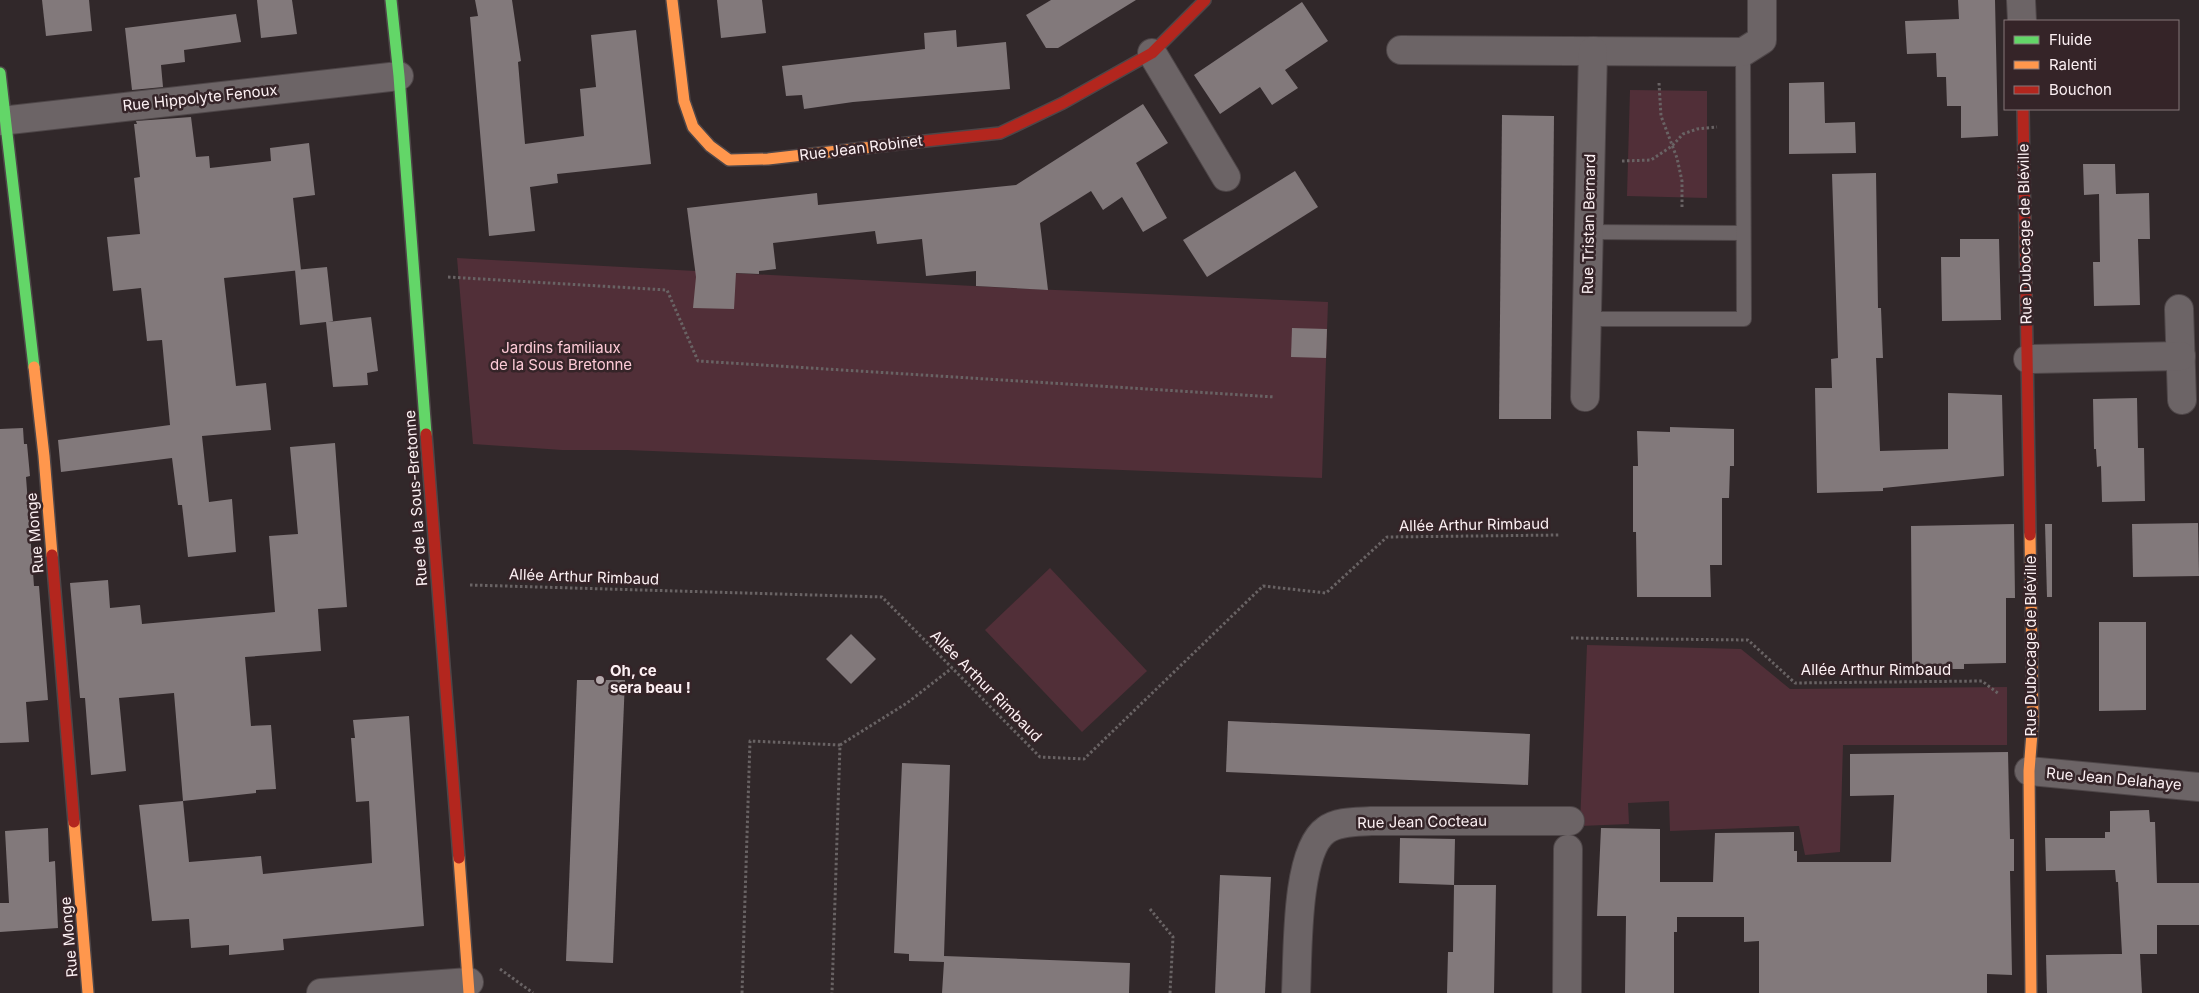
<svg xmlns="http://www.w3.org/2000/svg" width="2199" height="993" font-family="Inter,sans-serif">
	<rect width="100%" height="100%" fill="#31282a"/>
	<!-- green -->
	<g fill="#512f38">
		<path d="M 1630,90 L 1707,91 L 1707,198 L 1627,196 Z"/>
		<path d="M 457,258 L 1010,288 L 1328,302 L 1322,478 L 627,450 L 562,450 L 473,444 Z"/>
		<path d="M 1050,568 L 1147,671 L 1082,732 L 985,630 Z"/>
		<path d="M 1587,645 L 1741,649 L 1790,689 L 2007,687 L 2007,745 L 1843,745 L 1840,852 L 1805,855 L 1799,826 L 1670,831 L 1669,801 L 1628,803 L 1629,824 L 1580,826 Z"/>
	</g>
	<!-- building -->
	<g fill="#82797b">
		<path d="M 42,0 L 89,0 L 92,31 L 46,36 Z"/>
		<path d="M 257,0 L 292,0 L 297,34 L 261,38 Z"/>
		<path d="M 475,0 L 512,0 L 521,61 L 518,62 L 525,144 L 584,136 L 580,89 L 596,87 L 591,35 L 636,30 L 651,164 L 557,174 L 558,183 L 530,187 L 535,231 L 489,236 L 470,17 L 478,16 Z"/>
		<path d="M 717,0 L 762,0 L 766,33 L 721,38 Z"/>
		<path d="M 1051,0 L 1136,0 L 1058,48 L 1046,48 L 1026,15 Z"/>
		<path d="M 1958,0 L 1995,0 L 1998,136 L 1961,138 L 1961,106 L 1947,106 L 1946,77 L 1937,77 L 1936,53 L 1907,54 L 1905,21 L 1959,19 Z"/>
		<path d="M 1302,2 L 1328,41 L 1285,70 L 1298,88 L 1272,105 L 1260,87 L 1220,114 L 1194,75 Z"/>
		<path d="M 236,14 L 241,42 L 184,50 L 185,62 L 161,65 L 163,87 L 132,90 L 125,28 Z"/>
		<path d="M 956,30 L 957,47 L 1006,42 L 1010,89 L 853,102 L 804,109 L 802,95 L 786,96 L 782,66 L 925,49 L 924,33 Z"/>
		<path d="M 1824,82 L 1825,123 L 1855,122 L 1856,153 L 1789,154 L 1789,83 Z"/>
		<path d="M 1143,104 L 1168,143 L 1136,163 L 1167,218 L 1143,232 L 1122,197 L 1103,210 L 1091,191 L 1040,223 L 1048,290 L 976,286 L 976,271 L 926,276 L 922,239 L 877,244 L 875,231 L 773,243 L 776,269 L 759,271 L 759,274 L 736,273 L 734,309 L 693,308 L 696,277 L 687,208 L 817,193 L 818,205 L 1016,185 Z"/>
		<path d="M 1502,115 L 1554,116 L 1551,419 L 1499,419 Z"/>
		<path d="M 191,117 L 196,157 L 209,156 L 210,168 L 271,161 L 270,148 L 309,143 L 315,195 L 293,198 L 301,270 L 224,278 L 236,386 L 266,383 L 271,430 L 202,436 L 209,502 L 232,499 L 236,552 L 188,557 L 182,505 L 178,505 L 172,458 L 61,472 L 58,440 L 170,425 L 162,340 L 147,341 L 141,288 L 113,291 L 107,237 L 140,234 L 134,178 L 140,177 L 134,124 L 137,124 L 136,121 Z"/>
		<path d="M 2083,164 L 2115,164 L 2116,194 L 2149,193 L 2150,239 L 2138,239 L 2140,305 L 2094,306 L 2093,262 L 2100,262 L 2099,194 L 2084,195 Z"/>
		<path d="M 1295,171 L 1318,207 L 1207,277 L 1183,240 Z"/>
		<path d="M 1876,173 L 1878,308 L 1881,308 L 1883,358 L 1876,358 L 1880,451 L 1948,449 L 1948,393 L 2002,395 L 2004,476 L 1883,488 L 1883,491 L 1817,493 L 1815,388 L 1832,388 L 1831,359 L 1838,358 L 1832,174 Z"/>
		<path d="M 1960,239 L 1999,239 L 2001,320 L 1942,321 L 1941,257 L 1960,257 Z"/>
		<path d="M 327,267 L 333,321 L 328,322 L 371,317 L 378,371 L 367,373 L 368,385 L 333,387 L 326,322 L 300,325 L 295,270 Z"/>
		<path d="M 1292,328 L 1327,329 L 1326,358 L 1291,357 Z"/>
		<path d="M 2137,398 L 2138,448 L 2144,448 L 2145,501 L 2102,502 L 2101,466 L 2097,467 L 2096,449 L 2094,449 L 2093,399 Z"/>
		<path d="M 1670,427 L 1734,429 L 1734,466 L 1730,466 L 1729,498 L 1722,498 L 1722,565 L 1710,565 L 1711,597 L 1637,597 L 1636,532 L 1633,532 L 1633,466 L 1638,466 L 1637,431 L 1670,432 Z"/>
		<path d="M 23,428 L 24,444 L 27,444 L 30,476 L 26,477 L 34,586 L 39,586 L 48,700 L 26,702 L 29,742 L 0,743 L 0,429 Z"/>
		<path d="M 335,443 L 347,607 L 318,609 L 321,651 L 245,657 L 251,726 L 271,725 L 276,789 L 256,790 L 256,793 L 183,801 L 174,693 L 119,698 L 126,771 L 91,775 L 85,698 L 80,698 L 70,583 L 108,580 L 110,608 L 140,605 L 142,624 L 275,612 L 269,536 L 298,534 L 290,447 Z"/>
		<path d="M 2198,523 L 2199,576 L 2133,577 L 2132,524 Z"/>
		<path d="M 2014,524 L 2015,598 L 2006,598 L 2006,663 L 1964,664 L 1964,669 L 1912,669 L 1911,526 Z"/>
		<path d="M 2045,524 L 2052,524 L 2052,597 L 2047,597 Z"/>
		<path d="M 2099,622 L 2146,622 L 2146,710 L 2099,711 Z"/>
		<path d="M 851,634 L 876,659 L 851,684 L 826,659 Z"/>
		<path d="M 577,680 L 625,680 L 613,963 L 566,961 Z"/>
		<path d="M 409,716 L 424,926 L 283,939 L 284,950 L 229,955 L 229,945 L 191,948 L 189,919 L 152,921 L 139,805 L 183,801 L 189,862 L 261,856 L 263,874 L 372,863 L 369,801 L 356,802 L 351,738 L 355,738 L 353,720 Z"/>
		<path d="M 1228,721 L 1530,734 L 1528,785 L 1226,772 Z"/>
		<path d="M 2008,752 L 2010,839 L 2014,839 L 2014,871 L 2010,871 L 2012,975 L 1987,974 L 1987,993 L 1759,993 L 1759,941 L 1744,942 L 1744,917 L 1677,917 L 1677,932 L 1674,932 L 1674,993 L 1625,993 L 1626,916 L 1597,916 L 1601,828 L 1660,829 L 1660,882 L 1713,882 L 1715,833 L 1794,832 L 1794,851 L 1797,851 L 1797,862 L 1891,862 L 1894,795 L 1850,796 L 1850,754 Z"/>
		<path d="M 902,763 L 950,765 L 944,956 L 1130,963 L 1129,993 L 942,993 L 944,962 L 909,961 L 909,954 L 894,953 Z"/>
		<path d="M 2149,810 L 2150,822 L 2155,822 L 2157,883 L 2199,883 L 2199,925 L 2157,925 L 2157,954 L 2122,954 L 2118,882 L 2116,882 L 2115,870 L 2046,871 L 2045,838 L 2105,838 L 2105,832 L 2110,832 L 2110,811 Z"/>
		<path d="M 48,828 L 49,862 L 55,861 L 58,928 L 0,932 L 0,903 L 9,903 L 5,831 Z"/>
		<path d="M 1400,838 L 1455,839 L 1454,885 L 1496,885 L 1494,993 L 1447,993 L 1448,952 L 1453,952 L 1454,885 L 1399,883 Z"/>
		<path d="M 1220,875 L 1271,877 L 1265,993 L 1215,993 Z"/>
		<path d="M 2112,954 L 2140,954 L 2142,993 L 2047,993 L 2046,955 Z"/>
	</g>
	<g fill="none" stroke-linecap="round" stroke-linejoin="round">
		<defs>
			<g id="lane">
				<path d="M 1588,232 L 1743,233"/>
				<path d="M 1587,319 L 1744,319 L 1743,52"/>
			</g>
			<g id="street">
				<path d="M 2021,0 L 2022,21"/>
				<path d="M 1401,50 L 1743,52 L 1762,40 L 1762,0"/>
				<path d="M 1152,53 L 1226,177"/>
				<path d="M 0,121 L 399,76"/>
				<path d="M 2179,309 L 2182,400"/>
				<path d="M 2028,359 L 2181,356"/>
				<path d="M 1585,397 L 1593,51"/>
				<path d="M 2029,771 L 2199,787"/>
				<path d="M 321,993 L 469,982"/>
				<path d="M 1296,993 C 1298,956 1295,851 1326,830 C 1338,821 1357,822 1371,821 L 1570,821"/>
				<path d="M 1567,993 L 1568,849"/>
			</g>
			<g id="fast">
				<path d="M 391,0 L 399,76 L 426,434"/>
				<path d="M 0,73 L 34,367"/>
			</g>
			<g id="slow">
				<path d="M 672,0 L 684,101 L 693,127 L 710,146 L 729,160 L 768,159 L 916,142"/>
				<path d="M 34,367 L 44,456 L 52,555"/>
				<path d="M 2030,535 L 2033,720 L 2029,771 L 2031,993"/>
				<path d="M 74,822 L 88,993"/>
				<path d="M 459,858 L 469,993"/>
			</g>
			<g id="jam">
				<path d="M 2023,109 L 2030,535"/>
				<path d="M 916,142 L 1000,133 L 1063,103 L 1152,53 L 1205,0"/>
				<path d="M 426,434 L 459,858"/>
				<path d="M 52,555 L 74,822"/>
			</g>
		</defs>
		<!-- lane casing -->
		<use href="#lane" stroke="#4e4648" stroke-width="16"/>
		<!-- street casing -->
		<use href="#street" stroke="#4e4648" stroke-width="30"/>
		<!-- fast casing -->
		<use href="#fast" stroke="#4e4648" stroke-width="14"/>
		<!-- slow casing -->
		<use href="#slow" stroke="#4e4648" stroke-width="14"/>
		<!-- jam casing -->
		<use href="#jam" stroke="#4e4648" stroke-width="14"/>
		<!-- path -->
		<g stroke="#696364" stroke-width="3" stroke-dasharray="2.5 2.5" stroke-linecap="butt">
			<path d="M 1659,83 L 1661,116 L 1677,158 L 1682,181 L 1682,208"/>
			<path d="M 1622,161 L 1651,160 L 1672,146 L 1683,134 L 1697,129 L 1717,127"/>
			<path d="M 448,277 L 667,290 L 698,361 L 1275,397"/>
			<path d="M 470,585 L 882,597 L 1040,757 L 1084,759 L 1263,586 L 1326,593 L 1387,537 L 1560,535"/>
			<path d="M 1571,638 L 1748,640 L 1795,683 L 1982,681 L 1999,694"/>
			<path d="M 840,745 L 907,703 L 952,668"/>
			<path d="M 1150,909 L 1173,937 L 1170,993"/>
			<path d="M 500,969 L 533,993"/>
			<path d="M 742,993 L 750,741 L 840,745 L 832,993"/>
		</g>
		<!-- lane -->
		<use href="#lane" stroke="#6c6466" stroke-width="14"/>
		<!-- street -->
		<use href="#street" stroke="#6c6466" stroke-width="28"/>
		<!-- fast -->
		<use href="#fast" stroke="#63d668" stroke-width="11"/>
		<!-- slow -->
		<use href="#slow" stroke="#ff974d" stroke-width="11"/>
		<!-- jam -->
		<use href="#jam" stroke="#b3261e" stroke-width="11"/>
	</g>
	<!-- markers -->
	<circle fill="#b5aaad" stroke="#352428" stroke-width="2" cx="600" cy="680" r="5"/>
	<g text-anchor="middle" stroke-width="5" stroke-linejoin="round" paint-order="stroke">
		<!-- street labels -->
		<g font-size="15" fill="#fcf0f3" stroke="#352428">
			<text transform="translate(200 98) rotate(-6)" y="5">Rue Hippolyte Fenoux</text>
			<text transform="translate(861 148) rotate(-7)" y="5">Rue Jean Robinet</text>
			<text transform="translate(1589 224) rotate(-89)" y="5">Rue Tristan Bernard</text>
			<text transform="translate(2025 234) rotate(-91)" y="5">Rue Dubocage de Bléville</text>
			<text transform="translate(416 498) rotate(-94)" y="5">Rue de la Sous-Bretonne</text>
			<text transform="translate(1474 525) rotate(-1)" y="5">Allée Arthur Rimbaud</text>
			<text transform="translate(35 533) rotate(-95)" y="5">Rue Monge</text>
			<text transform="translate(584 577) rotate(2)" y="5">Allée Arthur Rimbaud</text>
			<text transform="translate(2031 646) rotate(-90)" y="5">Rue Dubocage de Bléville</text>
			<text x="1876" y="675">Allée Arthur Rimbaud</text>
			<text transform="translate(986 686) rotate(45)" y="5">Allée Arthur Rimbaud</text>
			<text transform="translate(2114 779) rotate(5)" y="5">Rue Jean Delahaye</text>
			<text transform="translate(1422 822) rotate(-1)" y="5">Rue Jean Cocteau</text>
			<text transform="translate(69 937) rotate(-95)" y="5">Rue Monge</text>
		</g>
		<!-- park labels -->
		<g font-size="15" fill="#fdcad6" stroke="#352428">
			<text x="561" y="353">Jardins familiaux<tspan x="561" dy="17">de la Sous Bretonne</tspan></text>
		</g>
		<!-- poi labels -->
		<g font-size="15" font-weight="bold" fill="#fcf0f3" stroke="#352428" text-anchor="start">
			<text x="610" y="676">Oh, ce<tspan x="610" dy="17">sera beau !</tspan></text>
		</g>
	</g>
	<!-- legend -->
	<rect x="2004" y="20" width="175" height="90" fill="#352428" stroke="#857679"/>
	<rect x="2014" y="36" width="25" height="8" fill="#63d668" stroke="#857679"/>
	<text x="2049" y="45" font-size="15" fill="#fcf0f3">Fluide</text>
	<rect x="2014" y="61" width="25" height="8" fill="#ff974d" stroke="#857679"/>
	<text x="2049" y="70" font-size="15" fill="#fcf0f3">Ralenti</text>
	<rect x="2014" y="86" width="25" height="8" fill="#b3261e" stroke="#857679"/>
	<text x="2049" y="95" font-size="15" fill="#fcf0f3">Bouchon</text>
</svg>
